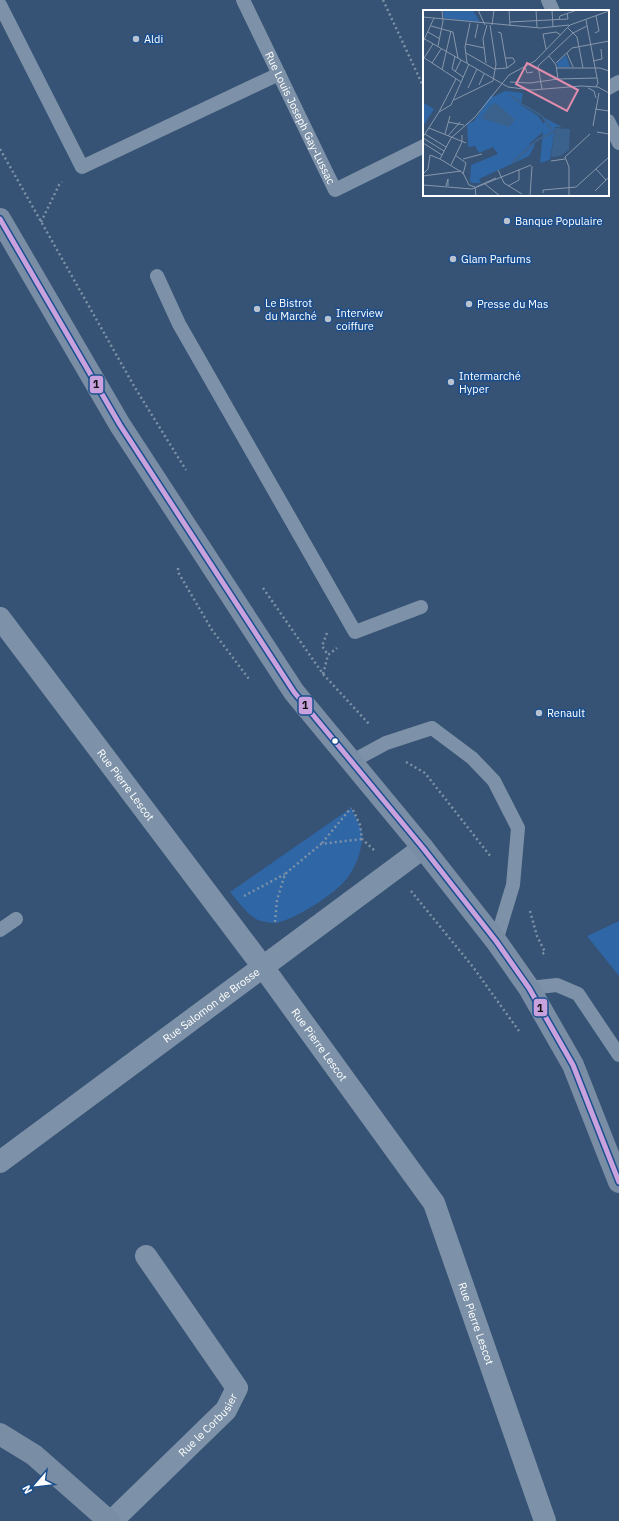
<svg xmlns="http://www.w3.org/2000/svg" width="619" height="1521" font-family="'IBM Plex Sans',sans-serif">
	<rect width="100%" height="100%" fill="#365274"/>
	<!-- green -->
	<g fill="#2f66a5">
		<path d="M 351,808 C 356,818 363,828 362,840 C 361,852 356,866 348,877 C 337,893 296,919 276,923 C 272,923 266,922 261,921 C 248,917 239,902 230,892 Z"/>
		<path d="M 619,921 L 619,976 L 587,936 Z"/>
	</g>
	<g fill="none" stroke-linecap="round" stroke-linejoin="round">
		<!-- path -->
		<g stroke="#7d92a8" stroke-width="2.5" stroke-dasharray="2 3" stroke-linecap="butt">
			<path d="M 383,0 L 424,88"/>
			<path d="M 0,149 L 134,386 L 186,470"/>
			<path d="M 41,222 L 59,185 L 62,182"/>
			<path d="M 178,568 L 178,572 L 212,630 L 249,679"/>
			<path d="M 263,588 L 323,674 L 369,724"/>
			<path d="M 327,633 L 322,646 L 328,655"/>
			<path d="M 323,674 L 328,655 L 337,648"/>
			<path d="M 406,762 L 425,773 L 491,857"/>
			<path d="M 353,810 L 360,825 L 362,839 L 374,850"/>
			<path d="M 322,843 L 351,808"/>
			<path d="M 411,891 L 473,967 L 519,1031"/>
			<path d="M 244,896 L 285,874"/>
			<path d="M 530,911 L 537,936 L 545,952 L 541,955"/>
			<path d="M 275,922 L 277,900 L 285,874 L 321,844 L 362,839"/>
		</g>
		<!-- lane -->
		<g stroke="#7d92a8" stroke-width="14">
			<path id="s1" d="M 243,0 L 335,190 L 424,146"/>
			<path d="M 548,0 L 553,11"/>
			<path d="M 0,5 L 82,167 L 279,74"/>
			<path d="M 608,88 L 619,82"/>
			<path d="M 608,121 L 619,143"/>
			<path d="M 157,276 L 179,324 L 355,632 L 421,607"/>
			<path d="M 351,762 L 386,743 L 432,728 L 472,758 L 494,781 L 518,828 L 513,885 L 496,941"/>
			<path d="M 0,930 L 16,919"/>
			<path d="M 529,988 L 557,985 L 578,994 L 619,1055"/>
		</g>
		<!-- street -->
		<g stroke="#7d92a8" stroke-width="22">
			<path id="s2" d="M 0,618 L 263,967 L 434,1203 L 545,1521"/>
			<path id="s3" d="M 0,1162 L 423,848"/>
			<path id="s4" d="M 112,1521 L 226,1410 L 237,1388 L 146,1256"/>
		</g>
		<!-- secondary -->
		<g stroke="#798da4" stroke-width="22">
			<path d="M 0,219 L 120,425 L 294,692 L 423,848 L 496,941 L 529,988 L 573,1065 L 619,1182"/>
			<path d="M 0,1434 L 34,1455 L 109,1521"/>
		</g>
		<defs>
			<path id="bus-1" d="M 0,219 L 120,425 L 294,692 L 423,848 L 496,941 L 529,988 L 573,1065 L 619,1182"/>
		</defs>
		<!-- bus-1 casing -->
		<use href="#bus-1" stroke="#1b4f8f" stroke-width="8"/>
		<!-- bus-1 -->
		<use href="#bus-1" stroke="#c9a1dd" stroke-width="5"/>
	</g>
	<!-- markers -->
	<g fill="#b9c2ce" stroke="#1b4f8f" stroke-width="1.5">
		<circle cx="136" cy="39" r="4"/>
		<circle cx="507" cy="221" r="4"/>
		<circle cx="453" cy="259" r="4"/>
		<circle cx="469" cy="304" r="4"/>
		<circle cx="257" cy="309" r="4"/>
		<circle cx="328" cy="319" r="4"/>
		<circle cx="451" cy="382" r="4"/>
		<circle cx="539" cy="713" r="4"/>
	</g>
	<circle fill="#fff" stroke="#1b4f8f" stroke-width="1.5" cx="335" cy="741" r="3.5"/>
	<g text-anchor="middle" stroke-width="3" stroke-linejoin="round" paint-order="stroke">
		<!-- poi labels -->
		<g font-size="11" fill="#fff" stroke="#1b4f8f" text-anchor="start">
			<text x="144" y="43">Aldi</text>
			<text x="515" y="225">Banque Populaire</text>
			<text x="461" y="263">Glam Parfums</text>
			<text x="265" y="307">Le Bistrot<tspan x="265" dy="13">du Marché</tspan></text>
			<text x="477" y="308">Presse du Mas</text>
			<text x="336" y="317">Interview<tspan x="336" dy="13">coiffure</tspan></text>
			<text x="459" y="380">Intermarché<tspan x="459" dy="13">Hyper</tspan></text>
			<text x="547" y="717">Renault</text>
		</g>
		<!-- street labels -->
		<g font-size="11" fill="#fff" stroke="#1b4f8f">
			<text dy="4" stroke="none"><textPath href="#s1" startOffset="131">Rue Louis Joseph Gay-Lussac</textPath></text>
			<text dy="4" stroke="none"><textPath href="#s2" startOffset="209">Rue Pierre Lescot</textPath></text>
			<text dy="4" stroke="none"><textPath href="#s3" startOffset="263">Rue Salomon de Brosse</textPath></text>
			<text dy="4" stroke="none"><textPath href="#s2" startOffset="533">Rue Pierre Lescot</textPath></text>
			<text dy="4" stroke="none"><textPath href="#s2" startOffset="856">Rue Pierre Lescot</textPath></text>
			<text dy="4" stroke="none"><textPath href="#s4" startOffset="136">Rue le Corbusier</textPath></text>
		</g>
	</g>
	<!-- overview -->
	<g transform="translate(423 10)">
		<rect width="186" height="186" fill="#365274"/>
		<path d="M 20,0 L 50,0 L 57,12 L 21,8 ZM 143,45 L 147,57 L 135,57 L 134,53 ZM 82,81 L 100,83 L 98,95 L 115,106 L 121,114 L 122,108 L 139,117 L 132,117 L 127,150 L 117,153 L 120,122 L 105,135 L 110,133 L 112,135 L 106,146 L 56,169 L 58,173 L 49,173 L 47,171 L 48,155 L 75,144 L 70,137 L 56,143 L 52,136 L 45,137 L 44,114 L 51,111 L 68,85 L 70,87 ZM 1,93 L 11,99 L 1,115 L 0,114 Z" fill="#2f66a5"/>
		<path d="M 73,93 L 92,110 L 86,117 L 58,108 L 67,96 ZM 132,118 L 147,119 L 146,140 L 137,146 L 128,147 Z" fill="#3b618d"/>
		<path fill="none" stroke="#3b618d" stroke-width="2" d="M 87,85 L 97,92M 89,153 L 114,130 L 130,122 L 119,106 L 99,94"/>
		<path fill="none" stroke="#8697ac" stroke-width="1" d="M 55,0 L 62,15M 86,0 L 87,16M 113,0 L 114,17M 129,0 L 130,17M 0,7 L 117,18 L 146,15M 136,9 L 137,6 L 154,0M 163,10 L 175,73 L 173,77M 87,12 L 145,9 L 144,3M 67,15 L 73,54 L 70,71M 69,15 L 71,0M 8,16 L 30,22 L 35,48M 145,18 L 154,27 L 160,58M 5,22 L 17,29M 172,23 L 176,21 L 173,6M 0,28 L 85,77 L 109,80 L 158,76 L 175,77 L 186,83M 52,28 L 55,14M 0,32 L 11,8M 43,34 L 61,38M 15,36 L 20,11 L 19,0M 123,39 L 120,24 L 133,22 L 138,25M 43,43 L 71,59 L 84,58 L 78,23 L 75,22M 144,43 L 150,57M 32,46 L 29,59 L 40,67M 126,46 L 133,55 L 135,69M 0,47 L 38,72M 1,48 L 10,34M 82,48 L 90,48 L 92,52 L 84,58M 170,51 L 179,49 L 178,39M 9,53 L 18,39M 44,53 L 42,37 L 47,13M 63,53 L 60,29 L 64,15M 133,53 L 149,38 L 186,31M 102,57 L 104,63 L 110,62M 134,58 L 177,58 L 186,61M 19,60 L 28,21M 32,62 L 38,50M 87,72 L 107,73 L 135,69 L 174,68M 56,75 L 61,64M 45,78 L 54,59M 165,78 L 171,81 L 173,88M 119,79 L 115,56 L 150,23 L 164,16M 31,90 L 70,71M 172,99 L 186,101M 16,102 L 33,69M 25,112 L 41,115M 170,116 L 176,83M 6,118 L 43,133M 174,122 L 186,124M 2,124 L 23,137M 22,124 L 27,106M 25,126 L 37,112M 0,127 L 16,102 L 28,95 L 46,54M 0,128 L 21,141M 0,133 L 19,145M 32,145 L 43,153 L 40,164M 17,149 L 40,163 L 46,175 L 52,177 L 53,186M 40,149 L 59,144M 128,151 L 142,149M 28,155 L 39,132 L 39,125M 173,159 L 183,170M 75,160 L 81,173 L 99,184M 0,164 L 5,159 L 7,145 L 17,149 L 28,128 L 52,107 L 86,65 L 112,51 L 147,15 L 186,1M 0,166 L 38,161M 62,174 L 77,186M 0,175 L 49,179 L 108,155M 23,176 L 25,169 L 25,176M 85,176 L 96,170 L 96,159M 53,177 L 73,168M 172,181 L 186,167M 120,183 L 120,180 L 153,177 L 186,147M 107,186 L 109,156M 146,186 L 146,157 L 142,147 L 167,124"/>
		<path fill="#e08cad" fill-opacity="0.15" stroke="#e08cad" stroke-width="2" d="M 104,53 L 155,80 L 144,101 L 93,74 Z"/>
		<rect width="186" height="186" fill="none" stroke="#fff" stroke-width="2"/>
	</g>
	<g stroke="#1b4f8f" stroke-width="1.5">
		<rect x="89" y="375" width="15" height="19" rx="4" fill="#c9a1dd"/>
		<rect x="298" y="696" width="15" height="19" rx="4" fill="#c9a1dd"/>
		<rect x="533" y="998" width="15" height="19" rx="4" fill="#c9a1dd"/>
	</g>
	<g font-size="11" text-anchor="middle" font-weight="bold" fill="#111">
		<text x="96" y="388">1</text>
		<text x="305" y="709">1</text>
		<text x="540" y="1012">1</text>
	</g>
	<!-- north arrow -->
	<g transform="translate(36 1485) rotate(242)" stroke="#1b4f8f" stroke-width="3" paint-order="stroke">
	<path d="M0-3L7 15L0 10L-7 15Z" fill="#ffffff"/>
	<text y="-6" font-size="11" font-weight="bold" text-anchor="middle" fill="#ffffff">N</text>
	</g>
</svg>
